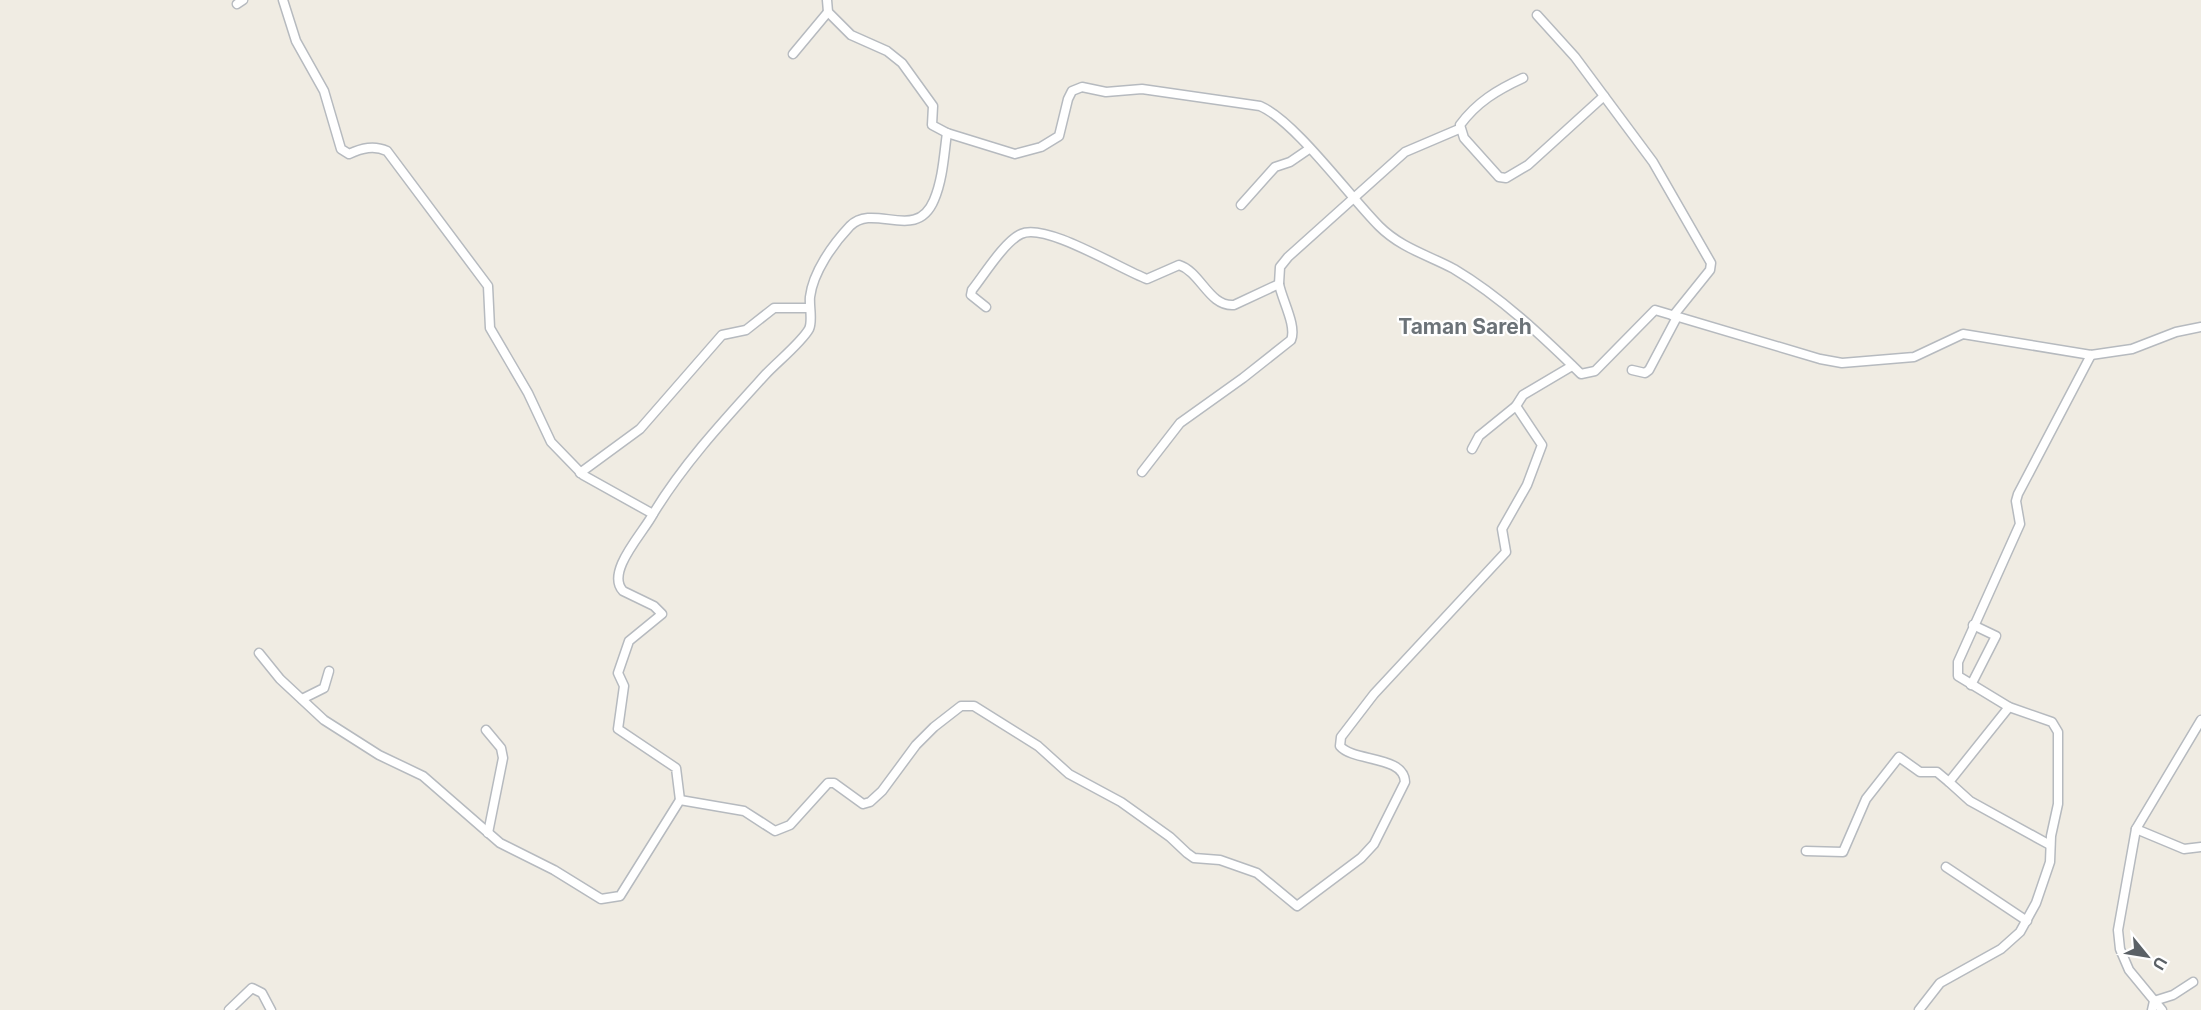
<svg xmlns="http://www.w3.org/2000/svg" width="2201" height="1010" font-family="Inter,sans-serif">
	<rect width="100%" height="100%" fill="#f0ece3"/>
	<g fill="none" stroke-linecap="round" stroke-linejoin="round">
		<defs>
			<g id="minor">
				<path d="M 283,0 L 296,41 L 324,91 L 341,149 L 349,154 C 362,148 374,145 387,151 L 488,286 L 490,328 L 528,393 L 551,442 L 583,475 L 653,514 C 644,532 605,572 623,591 L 654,606 L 662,614 L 629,641 L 618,673 L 624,686 L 618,729 L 676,768 L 680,800"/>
				<path d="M 827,0 L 828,12 L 851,35 L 887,51 L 902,63 L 933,106 L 932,125 L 947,133 L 1015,154 L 1041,147 L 1059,136 L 1068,99 L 1072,91 L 1082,87 L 1106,92 L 1142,89 L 1260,106 C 1295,121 1349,196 1379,226 C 1401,248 1428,255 1454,269 C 1501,297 1542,336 1581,374 L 1595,371 L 1655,310 L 1820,359 L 1842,363 L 1914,357 L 1963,334 L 2091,355 L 2132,349 L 2176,332 L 2201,327"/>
				<path d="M 237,4 L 243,0"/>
				<path d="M 1537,15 L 1575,57 L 1653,162 L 1711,263 L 1710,270 L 1673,316"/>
				<path d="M 793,54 L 828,12"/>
				<path d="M 1523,78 C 1497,90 1477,102 1460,125 L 1464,138 L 1499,177 L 1506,178 L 1528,165 L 1604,96"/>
				<path d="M 1241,205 L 1275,167 L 1290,162 L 1309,149"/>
				<path d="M 986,307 L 971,295 L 972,290 C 984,275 1004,242 1021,234 C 1045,222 1120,269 1147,279 L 1179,265 C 1201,272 1209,307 1234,305 L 1279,284 L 1280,267 L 1288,257 L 1405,152 L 1459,129"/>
				<path d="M 1632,370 L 1645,373 L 1649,370 L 1677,317"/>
				<path d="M 1472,449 L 1479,436 L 1516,406"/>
				<path d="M 1142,472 L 1180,423 L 1243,378 L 1291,340 C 1297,326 1282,300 1279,284"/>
				<path d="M 580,473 L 640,429 L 722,335 L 746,330 L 774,308 L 808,308"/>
				<path d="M 653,514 C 684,463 725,419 765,375 C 777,362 801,343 809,329 C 813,321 809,306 810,297 C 813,272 833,244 850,226 C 874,202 916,243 934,200 C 943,179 944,154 947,133"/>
				<path d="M 259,653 L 280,679 L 324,720 L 379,755 L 423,776 L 500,843 L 554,870 L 601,899 L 620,896 L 680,800 L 744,811 L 775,831 L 790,825 L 828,783 L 834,783 L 863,804 L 870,802 L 882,791 L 916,745 L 934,727 L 961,706 L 974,706 L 1038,746 L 1069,774 L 1121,802 L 1170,837 L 1187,853 L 1194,858 L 1220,860 L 1257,873 L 1297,906 L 1361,858 L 1374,844 L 1405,782 C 1404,755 1353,762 1340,746 L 1341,737 L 1374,694 L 1506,552 L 1502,529 L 1527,485 L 1542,445 L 1516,406 L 1523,395 L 1572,366"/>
				<path d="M 1971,685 L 1996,636 L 1973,625"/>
				<path d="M 302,699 L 324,688 L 329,671"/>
				<path d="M 486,730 L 501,748 L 503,758 L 488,833"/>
				<path d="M 1949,782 L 1970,801 L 2050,845"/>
				<path d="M 2136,829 L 2184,849 L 2201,847"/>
				<path d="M 1806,851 L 1843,852 L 1866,799 L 1899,757 L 1920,772 L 1937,772 L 1949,782 L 2009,707 L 1958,676 L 1958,662 L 2020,524 L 2016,501 L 2018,494 L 2091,355"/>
				<path d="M 1946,867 L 2027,921"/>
				<path d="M 229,1010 L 252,988 L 262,993 L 271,1010"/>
				<path d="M 1919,1010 L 1940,983 L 2001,949 L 2020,932 L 2036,903 L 2050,862 L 2051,836 L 2058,804 L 2058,732 L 2052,722 L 2009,707"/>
				<path d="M 2152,1010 L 2154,1001 L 2173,995 L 2193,982"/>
				<path d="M 2162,1010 L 2129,970 L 2120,949 L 2118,930 L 2136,829 L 2201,720"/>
			</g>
		</defs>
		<!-- minor casing -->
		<use href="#minor" stroke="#b6babf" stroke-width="11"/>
		<!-- minor -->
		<use href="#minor" stroke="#fff" stroke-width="8"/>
	</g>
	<g text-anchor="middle" stroke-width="4.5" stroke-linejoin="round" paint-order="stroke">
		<!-- quarter labels -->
		<g font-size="21" font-weight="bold" fill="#6c7378" stroke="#fff">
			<text x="1465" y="334">Taman Sareh</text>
		</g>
	</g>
	<!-- north arrow -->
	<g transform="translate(2147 956) rotate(120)" stroke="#ffffff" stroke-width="4.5" paint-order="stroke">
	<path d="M0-4.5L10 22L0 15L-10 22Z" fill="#5b6166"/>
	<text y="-9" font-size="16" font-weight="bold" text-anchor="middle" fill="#5b6166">U</text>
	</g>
</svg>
